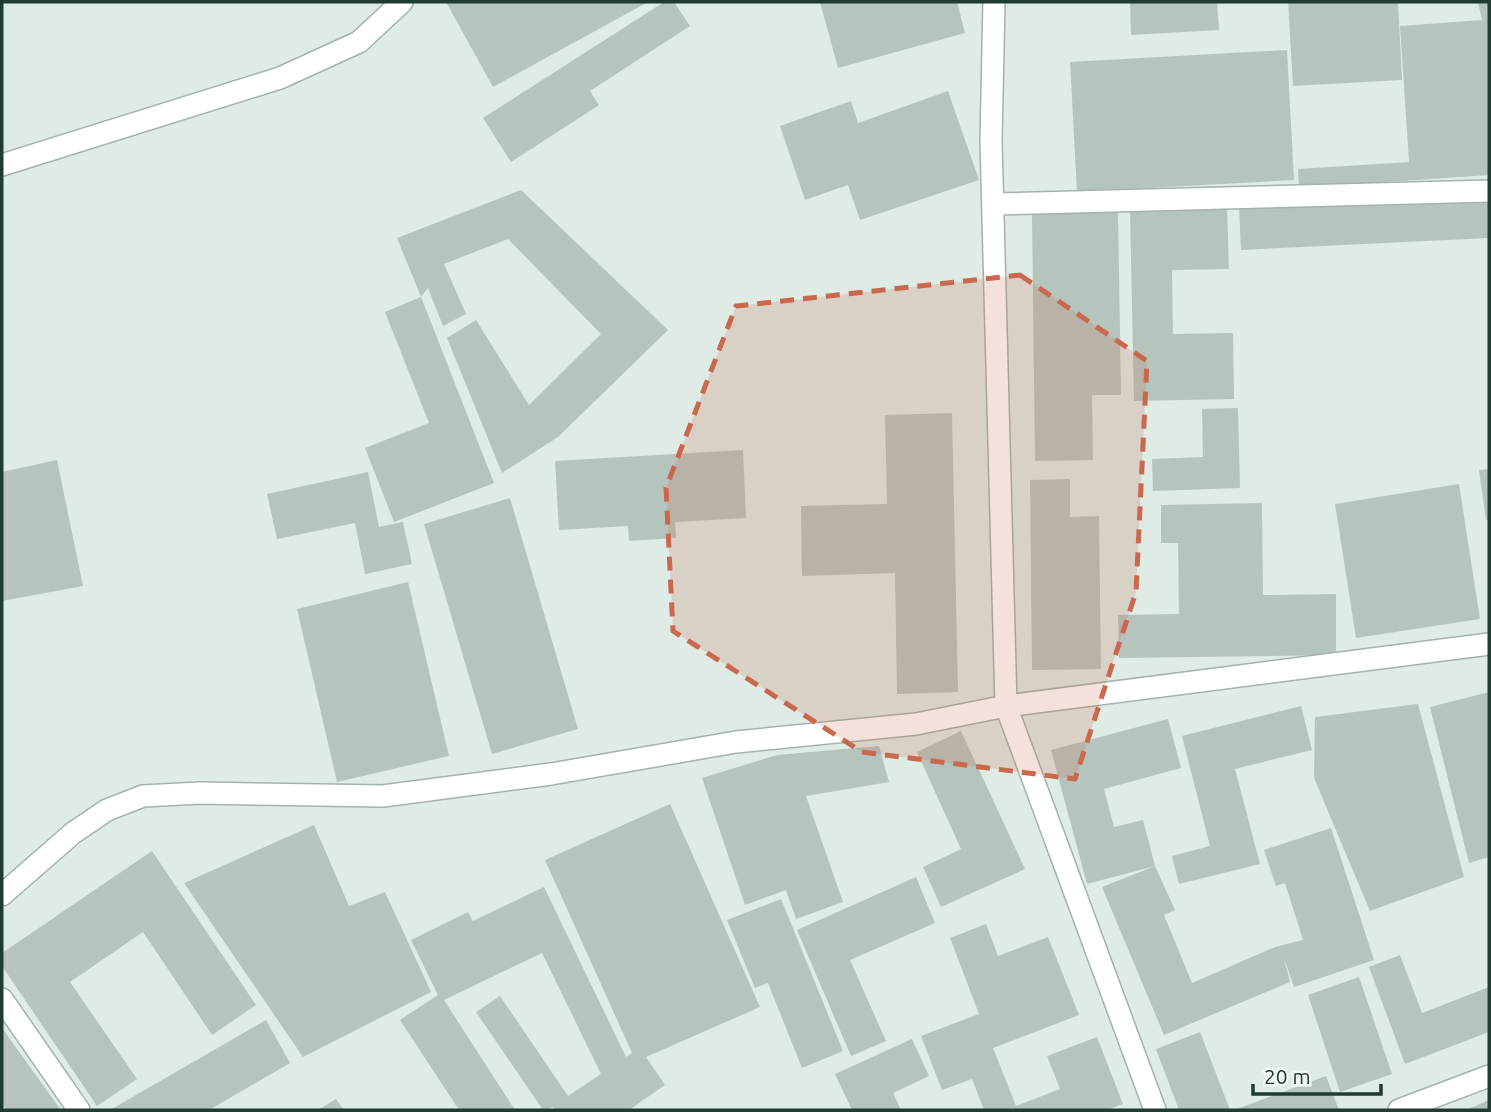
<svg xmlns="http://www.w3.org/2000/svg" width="1491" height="1112" font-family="Ubuntu,sans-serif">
	<rect width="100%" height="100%" fill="#dfebe5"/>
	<!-- building -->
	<g fill="#b5c5be">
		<path d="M 446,2 L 648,2 L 493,87 Z"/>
		<path d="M 664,2 L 674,2 L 690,26 L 590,91 L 599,105 L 511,162 L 483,118 Z"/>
		<path d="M 820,2 L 957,2 L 965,33 L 838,68 Z"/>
		<path d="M 1130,2 L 1217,2 L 1219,30 L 1131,35 Z"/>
		<path d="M 1288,2 L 1398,2 L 1402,80 L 1293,86 Z"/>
		<path d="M 1478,2 L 1489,2 L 1489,175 L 1299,188 L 1298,169 L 1409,162 L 1400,26 L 1482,20 Z"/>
		<path d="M 1287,50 L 1294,180 L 1077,192 L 1070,62 Z"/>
		<path d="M 948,91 L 979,180 L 860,220 L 848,185 L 805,200 L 780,126 L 851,101 L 858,123 Z"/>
		<path d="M 521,190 L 668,330 L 558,437 L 502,473 L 447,338 L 476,320 L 529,405 L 601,334 L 508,239 L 444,264 L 466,314 L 443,326 L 428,288 L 421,297 L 397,238 Z"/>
		<path d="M 1489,193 L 1489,238 L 1241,250 L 1239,205 Z"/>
		<path d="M 1227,208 L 1229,269 L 1172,270 L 1173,334 L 1233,333 L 1234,399 L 1134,401 L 1130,211 Z"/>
		<path d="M 1118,212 L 1121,395 L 1092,395 L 1093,460 L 1035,461 L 1032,213 Z"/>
		<path d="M 421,297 L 494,483 L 394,522 L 365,448 L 429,423 L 385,312 Z"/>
		<path d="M 1238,408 L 1240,488 L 1153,491 L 1152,459 L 1203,457 L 1202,409 Z"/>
		<path d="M 952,413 L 958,692 L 897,694 L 895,573 L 802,576 L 801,506 L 887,504 L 885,415 Z"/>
		<path d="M 743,450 L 746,518 L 675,522 L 676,538 L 629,541 L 628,526 L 559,530 L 555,461 Z"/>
		<path d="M 57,460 L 83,586 L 2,601 L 2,472 Z"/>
		<path d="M 1489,469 L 1489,520 L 1486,520 L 1479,470 Z"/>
		<path d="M 368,472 L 379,527 L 403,522 L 412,564 L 365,574 L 355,523 L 277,539 L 267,494 Z"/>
		<path d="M 1070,479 L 1070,517 L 1099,516 L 1101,669 L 1032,670 L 1030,480 Z"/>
		<path d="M 1459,484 L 1480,619 L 1356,638 L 1335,504 Z"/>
		<path d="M 510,498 L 578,729 L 492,754 L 424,524 Z"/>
		<path d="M 1262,503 L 1263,595 L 1336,594 L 1336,655 L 1119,658 L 1118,615 L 1179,614 L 1178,543 L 1161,543 L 1161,505 Z"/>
		<path d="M 408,582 L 449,756 L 337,782 L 297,609 Z"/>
		<path d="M 1489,692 L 1489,857 L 1469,863 L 1430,707 Z"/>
		<path d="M 1418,704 L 1464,877 L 1370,911 L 1314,778 L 1315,717 Z"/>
		<path d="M 1301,706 L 1312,750 L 1235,769 L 1260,864 L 1179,884 L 1172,856 L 1210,846 L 1182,736 Z"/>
		<path d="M 1168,719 L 1181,768 L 1104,789 L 1114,827 L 1143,820 L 1155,866 L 1175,910 L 1164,915 L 1192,983 L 1275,947 L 1303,940 L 1285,883 L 1276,886 L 1264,850 L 1331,828 L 1374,960 L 1294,987 L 1284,958 L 1290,982 L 1164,1035 L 1102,887 L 1155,866 L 1087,884 L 1051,750 Z"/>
		<path d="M 961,731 L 1025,869 L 941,907 L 923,867 L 961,849 L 917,752 Z"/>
		<path d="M 879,746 L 889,782 L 806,796 L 843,902 L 796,919 L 786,890 L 745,905 L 702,778 L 777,755 Z"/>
		<path d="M 670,804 L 760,1007 L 646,1057 L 665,1085 L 629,1110 L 556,1110 L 553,1107 L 543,1110 L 476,1012 L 500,996 L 568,1096 L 601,1074 L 542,953 L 444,1000 L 515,1110 L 459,1110 L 400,1020 L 438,995 L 411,940 L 468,912 L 473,921 L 544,887 L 626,1057 L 632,1053 L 545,860 Z"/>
		<path d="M 314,825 L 349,906 L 385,892 L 431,992 L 303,1057 L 184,883 Z"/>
		<path d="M 152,851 L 256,1005 L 212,1035 L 143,932 L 70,982 L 137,1079 L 97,1106 L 2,966 L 2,953 Z"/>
		<path d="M 916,877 L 935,923 L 850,960 L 886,1041 L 851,1056 L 797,930 Z"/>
		<path d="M 781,899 L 843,1051 L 802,1068 L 768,983 L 755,988 L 727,920 Z"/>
		<path d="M 986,924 L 998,956 L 1048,937 L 1079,1015 L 993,1048 L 1016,1106 L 1060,1089 L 1047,1056 L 1097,1037 L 1123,1104 L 1107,1110 L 984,1110 L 972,1079 L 942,1090 L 921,1036 L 979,1014 L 950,938 Z"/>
		<path d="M 1400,955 L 1422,1013 L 1489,987 L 1489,1032 L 1405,1064 L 1369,967 Z"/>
		<path d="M 1359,977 L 1392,1074 L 1340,1092 L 1308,995 Z"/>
		<path d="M 266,1020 L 290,1063 L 209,1110 L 110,1110 Z"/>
		<path d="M 2,1028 L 61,1110 L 6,1110 L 2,1104 Z"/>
		<path d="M 1200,1032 L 1230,1110 L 1179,1110 L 1156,1049 Z"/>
		<path d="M 912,1039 L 929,1076 L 893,1093 L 901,1110 L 852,1110 L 835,1074 Z"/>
		<path d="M 1326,1076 L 1339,1110 L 1234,1110 Z"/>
		<path d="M 336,1099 L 344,1110 L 318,1110 Z"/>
		<path d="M 1489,1100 L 1489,1110 L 1466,1110 Z"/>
	</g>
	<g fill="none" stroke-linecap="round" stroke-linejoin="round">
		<defs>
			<g id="service">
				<path d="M 995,204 L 1489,191"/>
				<path d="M 2,999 L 79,1110"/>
			</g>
			<g id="minor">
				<path d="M 994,2 L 991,141 L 1006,706 L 1155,1110"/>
				<path d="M 2,165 L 280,78 L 359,42 L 402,2"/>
				<path d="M 2,895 L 73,833 L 107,810 L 143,796 L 200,793 L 383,796 L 551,774 L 736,742 L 916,724 L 1006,706 L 1489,644"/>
				<path d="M 1399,1110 L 1489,1076"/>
			</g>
		</defs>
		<!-- service casing -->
		<use href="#service" stroke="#a2b3ac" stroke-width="24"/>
		<!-- minor casing -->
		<use href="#minor" stroke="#a2b3ac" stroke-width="24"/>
		<!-- service -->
		<use href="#service" stroke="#fff" stroke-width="21"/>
		<!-- minor -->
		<use href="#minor" stroke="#fff" stroke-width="21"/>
	</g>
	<!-- marked area -->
	<path fill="#ca684d" fill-opacity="0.2" stroke="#ca684d" stroke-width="5" stroke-dasharray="14 9" stroke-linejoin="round" d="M 1020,275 L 1147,361 L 1136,592 L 1075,779 L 862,752 L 673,631 L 666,488 L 736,306 Z"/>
	<!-- border -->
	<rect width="1491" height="1112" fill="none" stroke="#203b32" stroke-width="7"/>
	<!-- scale -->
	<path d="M1253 1084v10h128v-10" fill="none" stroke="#203b32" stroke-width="3.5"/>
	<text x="1264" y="1084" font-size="21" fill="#203b32" stroke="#f0f7f3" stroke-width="5" paint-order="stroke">20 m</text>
</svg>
